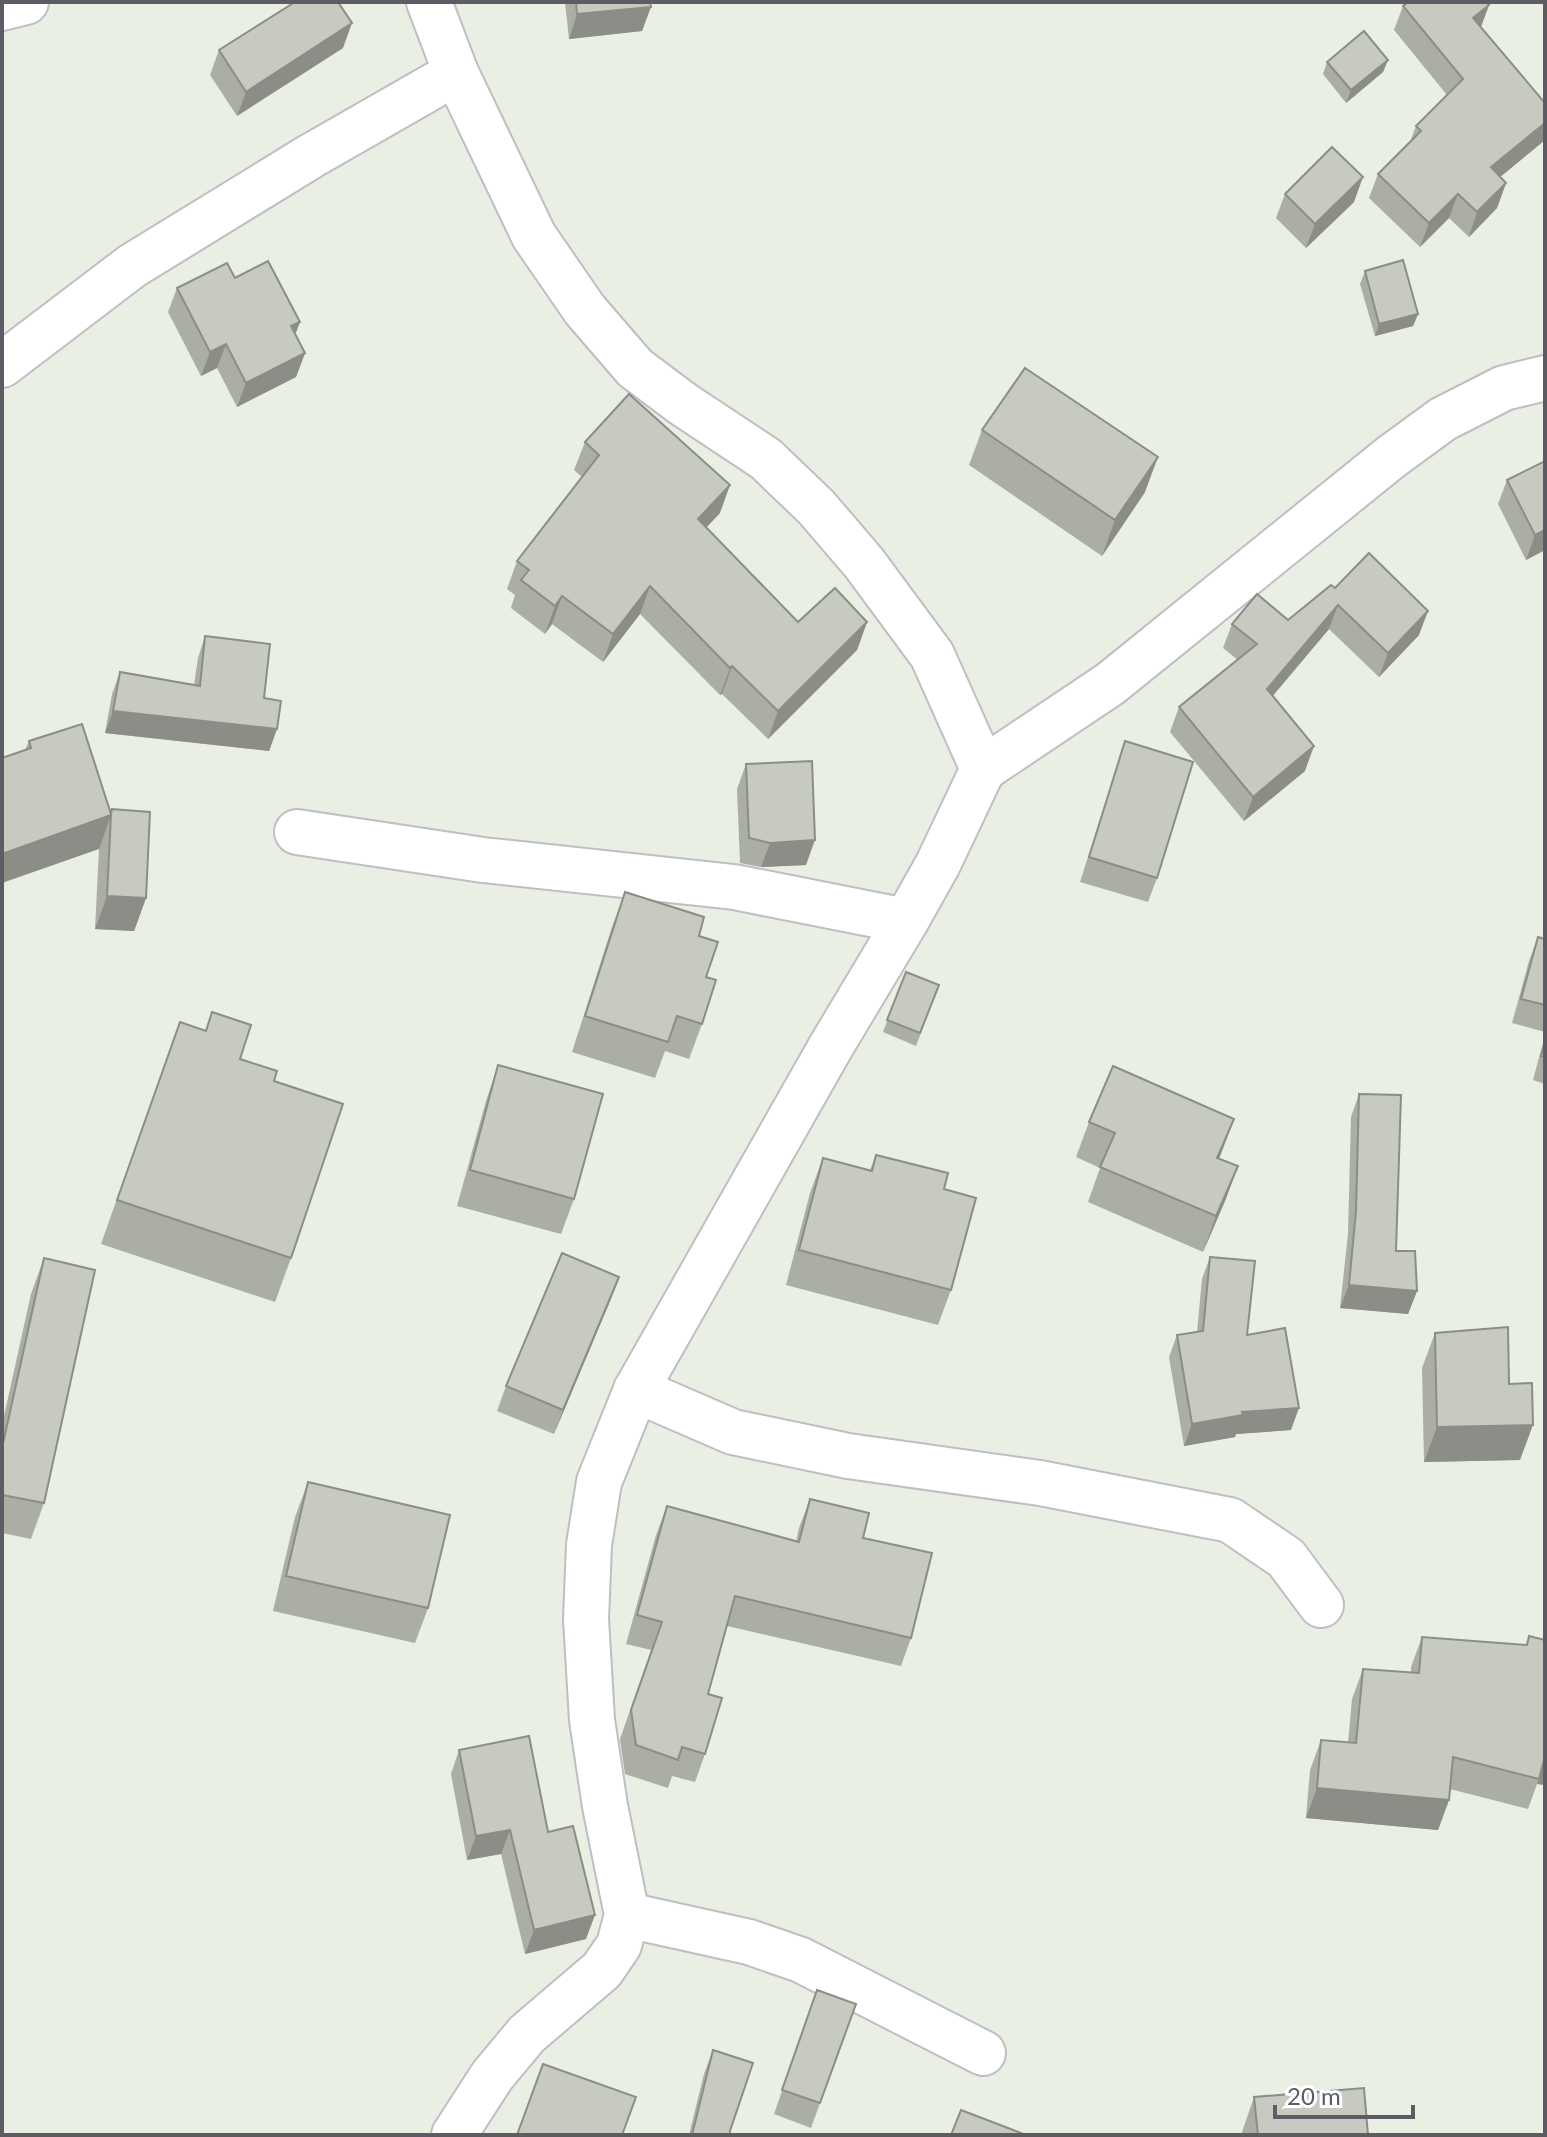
<svg xmlns="http://www.w3.org/2000/svg" width="1547" height="2137" font-family="Lato,sans-serif">
	<rect width="100%" height="100%" fill="#e9efe3"/>
	<g fill="none" stroke-linecap="round" stroke-linejoin="round">
		<defs>
			<g id="street">
				<path d="M 429,2 L 456,73 L 534,236 L 585,310 L 635,368 L 683,404 L 766,459 L 816,507 L 864,563 L 932,655 L 983,769 L 938,864 L 906,921 L 830,1048 L 636,1390 L 599,1482 L 589,1545 L 586,1619 L 592,1720 L 605,1806 L 627,1915 L 619,1945 L 602,1970 L 527,2034 L 492,2076 L 454,2135"/>
				<path d="M 2,8 L 26,2"/>
				<path d="M 2,365 L 132,266 L 311,156 L 456,73"/>
				<path d="M 983,769 L 1110,684 L 1391,457 L 1443,419 L 1504,388 L 1545,378"/>
				<path d="M 297,832 L 483,860 L 734,887 L 906,921"/>
				<path d="M 636,1390 L 733,1432 L 848,1456 L 1040,1483 L 1230,1520 L 1286,1558 L 1321,1605"/>
				<path d="M 627,1915 L 749,1942 L 801,1960 L 983,2053"/>
			</g>
		</defs>
		<!-- street casing -->
		<use href="#street" stroke="#c0bdc5" stroke-width="48"/>
		<!-- street -->
		<use href="#street" stroke="#fff" stroke-width="44"/>
	</g>
	<!-- wall -->
	<g fill="#aaaea5">
		<path d="M 565,2 L 650,2 L 642,31 L 569,39 Z"/>
		<path d="M 1489,5 L 1481,27 L 1545,103 L 1545,140 L 1500,177 L 1506,183 L 1497,208 L 1469,237 L 1449,218 L 1420,247 L 1369,198 L 1378,174 L 1410,142 L 1416,126 L 1447,95 L 1394,30 L 1403,6 Z"/>
		<path d="M 343,48 L 237,116 L 210,75 L 219,50 Z"/>
		<path d="M 1388,60 L 1383,72 L 1346,103 L 1323,74 L 1327,62 Z"/>
		<path d="M 1285,194 L 1354,202 L 1306,248 L 1276,218 Z"/>
		<path d="M 1365,271 L 1418,314 L 1413,326 L 1375,336 L 1360,284 Z"/>
		<path d="M 235,278 L 295,334 L 305,353 L 296,377 L 237,407 L 217,368 L 201,376 L 168,312 L 177,288 Z"/>
		<path d="M 982,430 L 1145,492 L 1102,556 L 969,465 Z"/>
		<path d="M 585,442 L 720,513 L 706,527 L 798,622 L 867,622 L 857,650 L 768,739 L 722,694 L 720,695 L 640,614 L 603,662 L 552,624 L 545,634 L 511,608 L 515,595 L 507,589 L 517,561 L 582,477 L 574,470 Z"/>
		<path d="M 1545,461 L 1545,550 L 1526,560 L 1498,504 L 1507,480 Z"/>
		<path d="M 1335,588 L 1419,635 L 1379,677 L 1329,629 L 1273,696 L 1305,771 L 1244,821 L 1170,732 L 1179,707 L 1238,660 L 1223,648 L 1232,624 L 1288,620 Z"/>
		<path d="M 205,636 L 264,698 L 277,729 L 269,751 L 105,733 L 112,694 L 120,672 L 194,685 L 198,658 Z"/>
		<path d="M 29,741 L 111,812 L 146,898 L 134,931 L 95,929 L 99,849 L 25,750 Z"/>
		<path d="M 1125,741 L 1157,878 L 1148,902 L 1080,882 Z"/>
		<path d="M 746,764 L 806,865 L 761,867 L 740,863 L 737,789 Z"/>
		<path d="M 625,892 L 699,936 L 706,977 L 702,1024 L 689,1059 L 665,1051 L 655,1078 L 572,1052 L 612,927 Z"/>
		<path d="M 1538,937 L 1545,939 L 1545,1032 L 1512,1023 L 1529,961 Z"/>
		<path d="M 906,972 L 939,985 L 916,1046 L 883,1032 Z"/>
		<path d="M 1545,1035 L 1545,1084 L 1533,1080 Z"/>
		<path d="M 240,1059 L 274,1081 L 291,1258 L 275,1302 L 101,1244 L 164,1066 Z"/>
		<path d="M 498,1065 L 574,1199 L 561,1234 L 457,1206 L 486,1101 Z"/>
		<path d="M 1359,1094 L 1396,1251 L 1417,1291 L 1408,1314 L 1340,1308 L 1348,1234 L 1351,1117 Z"/>
		<path d="M 1089,1122 L 1219,1158 L 1238,1166 L 1225,1201 L 1203,1252 L 1088,1202 L 1100,1168 L 1076,1157 Z"/>
		<path d="M 876,1155 L 944,1189 L 951,1290 L 938,1325 L 786,1285 L 810,1193 L 823,1158 L 870,1170 Z"/>
		<path d="M 1210,1257 L 1291,1430 L 1236,1434 L 1235,1437 L 1184,1446 L 1169,1357 L 1177,1335 L 1197,1332 L 1202,1279 Z"/>
		<path d="M 44,1258 L 44,1503 L 31,1539 L 2,1533 L 2,1425 L 31,1294 Z"/>
		<path d="M 619,1277 L 610,1301 L 554,1434 L 497,1411 L 506,1386 Z"/>
		<path d="M 1435,1333 L 1509,1384 L 1520,1460 L 1424,1462 L 1422,1368 Z"/>
		<path d="M 308,1482 L 428,1608 L 415,1643 L 273,1611 L 295,1517 Z"/>
		<path d="M 810,1499 L 863,1538 L 911,1638 L 901,1666 L 727,1626 L 708,1694 L 705,1754 L 695,1782 L 672,1776 L 668,1788 L 625,1774 L 620,1739 L 651,1650 L 626,1644 L 656,1535 L 667,1506 L 796,1542 L 799,1528 Z"/>
		<path d="M 1529,1636 L 1545,1785 L 1537,1784 L 1528,1809 L 1450,1789 L 1449,1800 L 1438,1830 L 1306,1818 L 1310,1770 L 1321,1740 L 1348,1743 L 1352,1699 L 1363,1669 L 1411,1673 L 1411,1667 L 1422,1637 L 1526,1645 Z"/>
		<path d="M 459,1750 L 548,1832 L 586,1939 L 525,1954 L 501,1854 L 467,1860 L 451,1774 Z"/>
		<path d="M 817,1990 L 820,2103 L 811,2128 L 774,2114 Z"/>
		<path d="M 713,2050 L 730,2135 L 689,2135 L 704,2074 Z"/>
		<path d="M 1254,2097 L 1368,2135 L 1242,2135 L 1242,2132 Z"/>
	</g>
	<!-- shaded-wall -->
	<g fill="#8b8d86">
		<path d="M 1489,5 L 1480,29 L 1473,18 Z"/>
		<path d="M 651,7 L 642,31 L 569,39 L 577,14 Z"/>
		<path d="M 352,23 L 343,48 L 237,116 L 246,92 Z"/>
		<path d="M 1388,60 L 1383,72 L 1346,103 L 1351,90 Z"/>
		<path d="M 1545,123 L 1545,140 L 1482,192 L 1491,167 Z"/>
		<path d="M 1363,177 L 1354,202 L 1306,248 L 1315,224 Z"/>
		<path d="M 1506,183 L 1497,208 L 1469,237 L 1477,212 Z"/>
		<path d="M 1458,194 L 1449,218 L 1420,247 L 1429,223 Z"/>
		<path d="M 1418,314 L 1413,326 L 1375,336 L 1379,324 Z"/>
		<path d="M 300,322 L 291,346 L 291,326 Z"/>
		<path d="M 226,344 L 217,368 L 201,376 L 210,352 Z"/>
		<path d="M 305,353 L 296,377 L 237,407 L 246,383 Z"/>
		<path d="M 1158,457 L 1145,492 L 1102,556 L 1115,520 Z"/>
		<path d="M 730,485 L 720,513 L 688,547 L 698,519 Z"/>
		<path d="M 1545,530 L 1545,550 L 1526,560 L 1535,535 Z"/>
		<path d="M 650,586 L 640,614 L 603,662 L 613,634 Z"/>
		<path d="M 562,596 L 552,624 L 545,634 L 555,606 Z"/>
		<path d="M 1338,605 L 1329,629 L 1258,713 L 1267,689 Z"/>
		<path d="M 1428,611 L 1419,635 L 1379,677 L 1388,653 Z"/>
		<path d="M 867,622 L 857,650 L 768,739 L 778,711 Z"/>
		<path d="M 732,666 L 722,694 L 720,695 L 730,668 Z"/>
		<path d="M 113,711 L 277,729 L 269,751 L 105,733 Z"/>
		<path d="M 1314,746 L 1305,771 L 1244,821 L 1253,797 Z"/>
		<path d="M 111,815 L 99,849 L 2,883 L 2,854 Z"/>
		<path d="M 815,840 L 806,865 L 761,867 L 770,843 Z"/>
		<path d="M 107,896 L 146,898 L 134,931 L 95,929 Z"/>
		<path d="M 1234,1119 L 1221,1154 L 1204,1193 L 1217,1158 Z"/>
		<path d="M 1238,1166 L 1225,1201 L 1203,1252 L 1216,1216 Z"/>
		<path d="M 619,1277 L 610,1301 L 554,1434 L 563,1410 Z"/>
		<path d="M 1349,1285 L 1417,1291 L 1408,1314 L 1340,1308 Z"/>
		<path d="M 1299,1408 L 1291,1430 L 1236,1434 L 1235,1437 L 1184,1446 L 1192,1424 L 1242,1412 Z"/>
		<path d="M 1533,1425 L 1520,1460 L 1424,1462 L 1437,1427 Z"/>
		<path d="M 1545,1755 L 1545,1785 L 1537,1784 L 1539,1779 Z"/>
		<path d="M 1317,1788 L 1449,1800 L 1438,1830 L 1306,1818 Z"/>
		<path d="M 510,1830 L 501,1854 L 467,1860 L 476,1836 Z"/>
		<path d="M 595,1915 L 586,1939 L 525,1954 L 534,1930 Z"/>
	</g>
	<!-- building -->
	<g fill="#c6cac0" stroke="#8b8d86" stroke-width="2">
		<path d="M 295,2 L 338,2 L 352,23 L 246,92 L 219,50 Z"/>
		<path d="M 576,2 L 650,2 L 651,7 L 577,14 Z"/>
		<path d="M 1408,2 L 1486,2 L 1489,5 L 1473,18 L 1545,103 L 1545,123 L 1491,167 L 1506,183 L 1477,212 L 1458,194 L 1429,223 L 1378,174 L 1421,131 L 1416,126 L 1463,79 L 1403,6 Z"/>
		<path d="M 1364,31 L 1388,60 L 1351,90 L 1327,62 Z"/>
		<path d="M 1332,147 L 1363,177 L 1315,224 L 1285,194 Z"/>
		<path d="M 1403,260 L 1418,314 L 1379,324 L 1365,271 Z"/>
		<path d="M 268,261 L 300,322 L 291,326 L 305,353 L 246,383 L 226,344 L 210,352 L 177,288 L 227,263 L 235,278 Z"/>
		<path d="M 1025,368 L 1158,457 L 1115,520 L 982,430 Z"/>
		<path d="M 629,394 L 730,485 L 698,519 L 798,622 L 835,588 L 867,622 L 778,711 L 732,666 L 730,668 L 650,586 L 613,634 L 562,596 L 555,606 L 521,580 L 529,570 L 517,561 L 599,455 L 585,442 Z"/>
		<path d="M 1545,461 L 1545,530 L 1535,535 L 1507,480 Z"/>
		<path d="M 1369,553 L 1428,611 L 1388,653 L 1338,605 L 1267,689 L 1314,746 L 1253,797 L 1179,707 L 1257,644 L 1232,624 L 1257,594 L 1288,620 L 1331,585 L 1335,588 Z"/>
		<path d="M 205,636 L 270,644 L 264,698 L 281,701 L 277,729 L 113,711 L 120,672 L 200,686 Z"/>
		<path d="M 82,724 L 111,814 L 112,809 L 150,812 L 146,898 L 107,896 L 111,815 L 2,854 L 2,758 L 31,748 L 29,741 Z"/>
		<path d="M 1125,741 L 1193,762 L 1157,878 L 1089,857 Z"/>
		<path d="M 812,761 L 815,840 L 770,843 L 749,838 L 746,764 Z"/>
		<path d="M 625,892 L 704,917 L 699,936 L 718,942 L 706,977 L 716,980 L 702,1024 L 677,1016 L 668,1042 L 585,1016 Z"/>
		<path d="M 1538,937 L 1545,939 L 1545,1005 L 1521,999 Z"/>
		<path d="M 906,972 L 939,985 L 920,1033 L 887,1020 Z"/>
		<path d="M 212,1012 L 251,1025 L 240,1059 L 277,1071 L 274,1081 L 343,1104 L 291,1258 L 117,1200 L 180,1022 L 206,1031 Z"/>
		<path d="M 1545,1043 L 1545,1057 L 1541,1056 Z"/>
		<path d="M 498,1065 L 603,1094 L 574,1199 L 470,1170 Z"/>
		<path d="M 1113,1066 L 1234,1119 L 1217,1158 L 1238,1166 L 1216,1216 L 1100,1167 L 1115,1133 L 1089,1122 Z"/>
		<path d="M 1359,1094 L 1401,1095 L 1396,1251 L 1415,1251 L 1417,1291 L 1349,1285 L 1356,1211 Z"/>
		<path d="M 876,1155 L 948,1173 L 944,1189 L 976,1198 L 951,1290 L 799,1250 L 823,1158 L 872,1171 Z"/>
		<path d="M 562,1253 L 619,1277 L 563,1410 L 506,1386 Z"/>
		<path d="M 1210,1257 L 1255,1261 L 1247,1335 L 1285,1328 L 1299,1408 L 1242,1412 L 1243,1415 L 1192,1424 L 1177,1335 L 1203,1331 Z"/>
		<path d="M 44,1258 L 95,1270 L 44,1503 L 2,1495 L 2,1448 Z"/>
		<path d="M 1508,1327 L 1509,1384 L 1532,1383 L 1533,1425 L 1437,1427 L 1435,1333 Z"/>
		<path d="M 308,1482 L 450,1515 L 428,1608 L 286,1576 Z"/>
		<path d="M 810,1499 L 869,1513 L 863,1538 L 932,1553 L 911,1638 L 735,1596 L 708,1694 L 722,1698 L 705,1754 L 682,1747 L 678,1760 L 636,1745 L 631,1710 L 662,1622 L 637,1615 L 667,1506 L 799,1542 Z"/>
		<path d="M 1529,1636 L 1545,1640 L 1545,1756 L 1539,1779 L 1453,1757 L 1449,1800 L 1317,1788 L 1321,1740 L 1356,1743 L 1363,1669 L 1419,1673 L 1422,1637 L 1527,1645 Z"/>
		<path d="M 529,1736 L 548,1832 L 573,1826 L 595,1915 L 534,1930 L 510,1830 L 476,1836 L 459,1750 Z"/>
		<path d="M 817,1990 L 856,2004 L 820,2103 L 782,2090 Z"/>
		<path d="M 713,2050 L 753,2063 L 730,2131 L 730,2135 L 692,2135 Z"/>
		<path d="M 543,2064 L 636,2097 L 622,2135 L 517,2135 Z"/>
		<path d="M 1364,2088 L 1368,2135 L 1258,2135 L 1254,2097 Z"/>
		<path d="M 961,2110 L 1026,2135 L 951,2135 Z"/>
	</g>
	<!-- border -->
	<rect width="1547" height="2137" fill="none" stroke="#5e5b65" stroke-width="8"/>
	<!-- scale -->
	<path d="M1275 2105v12h138v-12" fill="none" stroke="#5e5b65" stroke-width="4"/>
	<text x="1287" y="2105" font-size="24" fill="#5e5b65" stroke="#ffffff" stroke-width="6" paint-order="stroke">20 m</text>
</svg>
